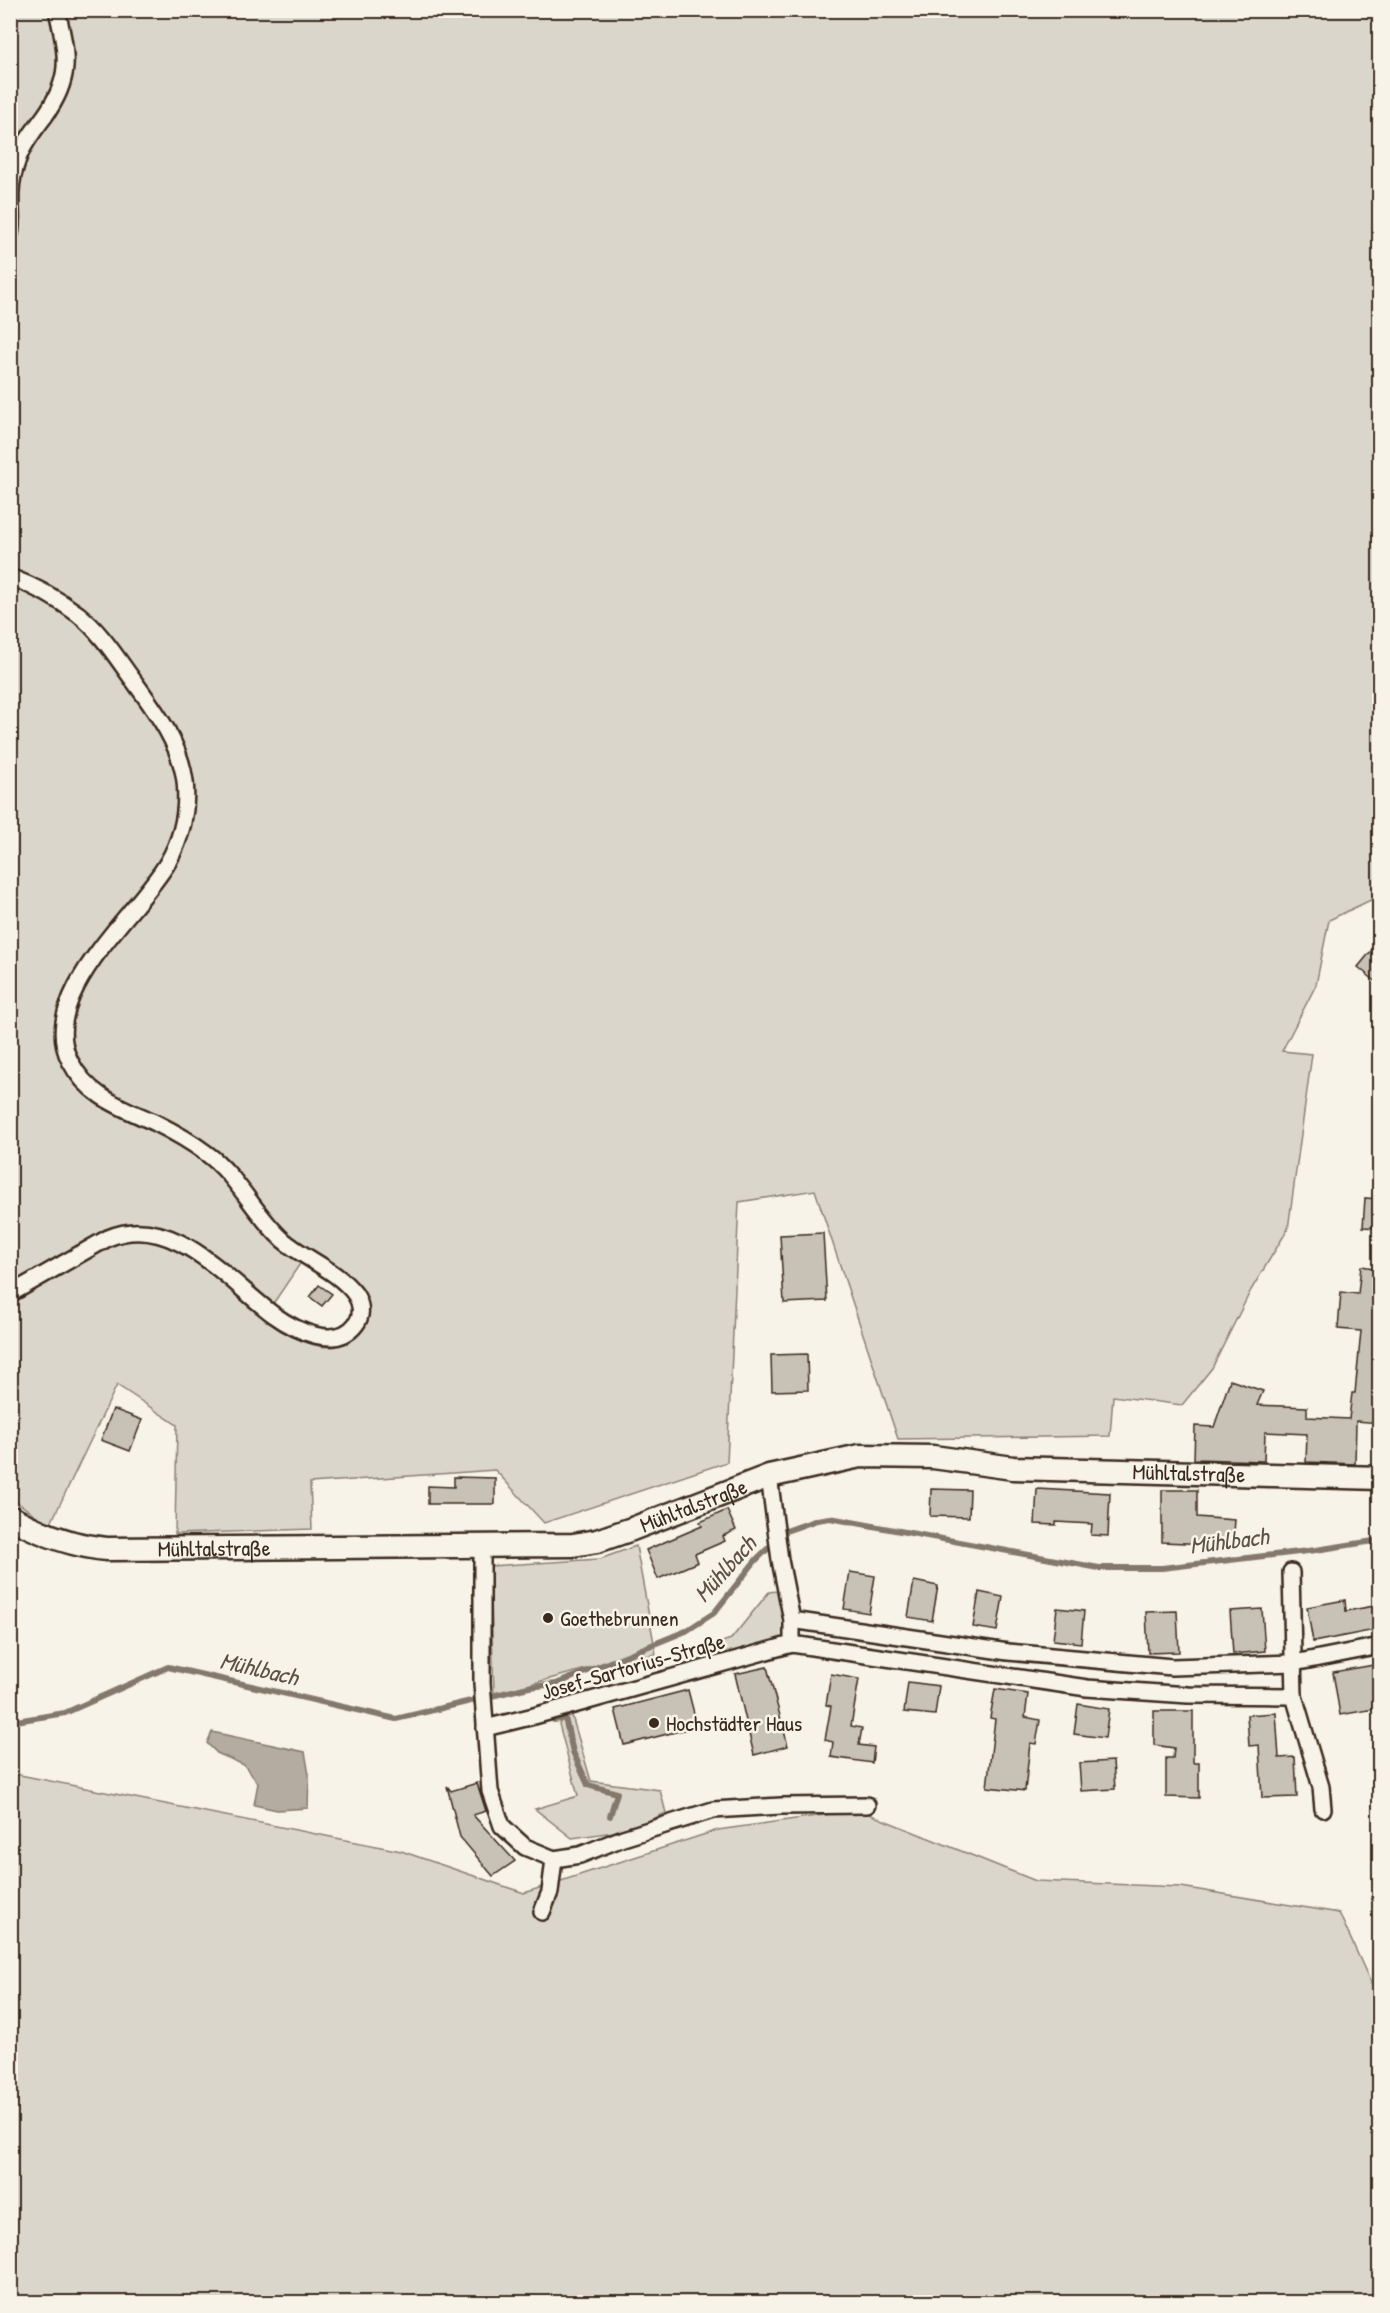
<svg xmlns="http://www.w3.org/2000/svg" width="1390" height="2313" font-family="'Patrick Hand',sans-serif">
	<rect width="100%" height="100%" fill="#f7f3e8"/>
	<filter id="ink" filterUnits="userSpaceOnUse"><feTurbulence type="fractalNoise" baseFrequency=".0167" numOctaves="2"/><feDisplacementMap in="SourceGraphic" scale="12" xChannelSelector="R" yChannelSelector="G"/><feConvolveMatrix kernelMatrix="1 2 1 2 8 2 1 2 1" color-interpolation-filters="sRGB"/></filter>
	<g filter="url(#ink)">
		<!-- green -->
		<g fill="#dbd6cb" stroke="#8b8074" stroke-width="1.5" fill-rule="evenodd">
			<path d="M 11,11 L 1379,11 L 1379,896 L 1329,920 L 1316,985 L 1282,1051 L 1312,1054 L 1288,1229 L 1251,1290 L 1212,1368 L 1182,1405 L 1113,1396 L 1110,1436 L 898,1439 L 815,1190 L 739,1202 L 727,1462 L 544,1523 L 495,1470 L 310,1483 L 312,1529 L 175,1534 L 177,1425 L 117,1385 L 50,1525 L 11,1498 ZM 310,1249 C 327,1260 349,1271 361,1288 C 380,1313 361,1346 330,1347 C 305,1347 284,1331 264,1317 Z"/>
			<path d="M 636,1546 L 656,1654 L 586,1669 L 494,1694 L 490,1566 L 600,1559 Z"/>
			<path d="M 777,1591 L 786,1632 L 782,1642 L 720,1657 L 719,1643 L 731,1639 L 769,1592 Z"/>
			<path d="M 570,1709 L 591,1781 L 660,1790 L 666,1813 L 628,1830 L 572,1838 L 535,1809 L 578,1796 L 559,1724 Z"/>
			<path d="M 10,1773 L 401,1851 L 524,1893 L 718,1830 L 859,1810 L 1036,1881 L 1181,1887 L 1339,1913 L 1379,2001 L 1379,2302 L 11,2302 Z"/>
		</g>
		<!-- water -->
		<path fill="#b4aca0" stroke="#84786c" stroke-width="1.5" d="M 212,1732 L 305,1752 L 309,1775 L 308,1808 L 277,1810 L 254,1805 L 258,1783 L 244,1765 L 217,1753 L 207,1743 Z"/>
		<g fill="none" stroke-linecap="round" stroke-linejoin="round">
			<!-- stream -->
			<g stroke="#84786c" stroke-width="6">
				<path d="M 554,1720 L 565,1718 L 573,1752 L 588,1785 L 617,1793 L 610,1816"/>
				<path d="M 10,1722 L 65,1713 L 168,1667 L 396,1719 L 529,1687 L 556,1684 L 686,1631 L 714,1613 L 756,1560 L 786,1531 L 817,1520 L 830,1518 L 1099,1568 L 1162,1568 L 1316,1550 L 1380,1540"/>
			</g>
		</g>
		<!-- building -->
		<g fill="#c8c1b6" stroke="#3b2a1e" stroke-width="1.5">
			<path d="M 1380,940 L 1380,985 L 1358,967 Z"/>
			<path d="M 1365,1198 L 1380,1199 L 1380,1228 L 1363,1227 Z"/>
			<path d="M 823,1233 L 827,1301 L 784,1303 L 780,1235 Z"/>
			<path d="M 1361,1266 L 1380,1269 L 1380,1423 L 1356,1421 L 1355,1464 L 1306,1462 L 1307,1434 L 1265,1432 L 1264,1461 L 1194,1459 L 1195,1426 L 1214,1427 L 1230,1380 L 1263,1391 L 1257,1405 L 1307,1407 L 1307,1417 L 1349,1419 L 1352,1393 L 1355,1393 L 1361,1331 L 1338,1329 L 1341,1292 L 1358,1294 Z"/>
			<path d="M 319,1285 L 332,1294 L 322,1306 L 310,1297 Z"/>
			<path d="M 807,1354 L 808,1390 L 772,1391 L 771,1355 Z"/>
			<path d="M 113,1409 L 142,1420 L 130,1451 L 101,1440 Z"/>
			<path d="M 454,1477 L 495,1478 L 495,1504 L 428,1504 L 428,1486 L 454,1487 Z"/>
			<path d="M 931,1489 L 970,1490 L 969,1517 L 930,1516 Z"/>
			<path d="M 1037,1489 L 1110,1493 L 1108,1536 L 1091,1535 L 1092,1524 L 1056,1522 L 1056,1525 L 1035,1524 Z"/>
			<path d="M 1162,1490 L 1197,1490 L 1197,1517 L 1235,1520 L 1233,1545 L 1162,1542 Z"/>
			<path d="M 727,1510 L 736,1530 L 723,1536 L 725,1541 L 695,1554 L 698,1562 L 658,1579 L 646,1550 L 702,1526 L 700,1522 Z"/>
			<path d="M 850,1572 L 875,1576 L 869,1613 L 844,1609 Z"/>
			<path d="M 914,1581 L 938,1586 L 932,1621 L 908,1617 Z"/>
			<path d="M 979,1592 L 1003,1597 L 997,1631 L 973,1627 Z"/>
			<path d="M 1345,1600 L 1346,1611 L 1380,1605 L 1380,1629 L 1313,1642 L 1307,1607 Z"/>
			<path d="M 1057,1608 L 1084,1611 L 1081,1643 L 1053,1640 Z"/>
			<path d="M 1262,1609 L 1265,1651 L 1233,1654 L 1230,1611 Z"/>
			<path d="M 1177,1611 L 1179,1652 L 1148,1653 L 1146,1612 Z"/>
			<path d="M 1380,1664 L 1380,1708 L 1340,1715 L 1333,1672 Z"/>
			<path d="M 767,1667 L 788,1746 L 754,1755 L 735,1674 Z"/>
			<path d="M 831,1674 L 859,1679 L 851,1726 L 862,1728 L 859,1745 L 874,1747 L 872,1763 L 831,1757 L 833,1742 L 825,1740 L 831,1706 L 826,1705 Z"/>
			<path d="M 908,1682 L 939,1686 L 935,1715 L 904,1712 Z"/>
			<path d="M 995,1689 L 1028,1694 L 1025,1717 L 1040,1720 L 1036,1744 L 1030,1743 L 1025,1791 L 987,1787 L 995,1719 L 990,1718 Z"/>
			<path d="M 688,1690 L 695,1717 L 687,1729 L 624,1745 L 615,1709 Z"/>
			<path d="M 1078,1704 L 1109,1709 L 1105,1738 L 1074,1734 Z"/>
			<path d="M 1154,1711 L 1193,1711 L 1193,1763 L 1199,1763 L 1199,1798 L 1166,1797 L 1166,1758 L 1173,1758 L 1174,1748 L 1154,1745 Z"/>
			<path d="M 1276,1713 L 1279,1758 L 1295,1757 L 1297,1797 L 1262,1798 L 1259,1745 L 1249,1746 L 1247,1715 Z"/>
			<path d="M 1113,1761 L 1115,1789 L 1081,1791 L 1079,1763 Z"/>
			<path d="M 477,1783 L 486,1811 L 473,1815 L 515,1861 L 493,1876 L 460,1837 L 447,1786 L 451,1791 Z"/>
		</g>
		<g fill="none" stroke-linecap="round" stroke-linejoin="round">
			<defs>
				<g id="minor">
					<path d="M 10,234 C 13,220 10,206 11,192 C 11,180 15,167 19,156 C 25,141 35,129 44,117 C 73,77 67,55 57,10"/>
					<path d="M 10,577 C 34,586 58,599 78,614 C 102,633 118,660 136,684 C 157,713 180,744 185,781 C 188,809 182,838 168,862 C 138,914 36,995 70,1061 C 88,1097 121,1107 156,1123 C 174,1132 190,1141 206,1153 C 238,1176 254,1214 283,1240 C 305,1259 337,1270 355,1294 C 361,1303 363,1315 356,1324 C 336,1351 295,1330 274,1315 C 228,1281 172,1210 108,1238 L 10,1294"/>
					<path d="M 482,1546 L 482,1683 L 490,1791 L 502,1826 L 525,1847 L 554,1859 L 550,1892 L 542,1912"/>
					<path d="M 1291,1572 L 1294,1696 L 1321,1787 L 1323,1809"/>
					<path d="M 792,1620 L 1008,1652 L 1172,1667 L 1294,1663 L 1380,1646"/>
					<path d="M 792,1644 L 1087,1688 L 1188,1695 L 1294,1696"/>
					<path d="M 485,1728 L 534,1716 L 792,1644 L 792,1620 L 780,1560 L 769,1476"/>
					<path d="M 554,1859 L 580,1855 L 623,1838 L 713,1810 L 781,1806 L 867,1805"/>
				</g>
				<g id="secondary">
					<path id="s1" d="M 10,1517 C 41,1534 72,1546 107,1549 L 573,1545 L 597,1541 L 632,1529 L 769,1476 L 860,1456 L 933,1457 L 1013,1468 L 1380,1478"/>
				</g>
			</defs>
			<!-- minor casing -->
			<use href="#minor" stroke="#3b2a1e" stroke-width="20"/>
			<!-- secondary casing -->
			<use href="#secondary" stroke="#3b2a1e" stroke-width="27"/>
			<!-- minor -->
			<use href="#minor" stroke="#f7f3e8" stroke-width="15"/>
			<!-- secondary -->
			<use href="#secondary" stroke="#f7f3e8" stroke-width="22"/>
		</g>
	</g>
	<!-- markers -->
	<g fill="#3b2a1e" stroke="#f7f3e8" stroke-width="2">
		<circle cx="548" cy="1618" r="6"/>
		<circle cx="654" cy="1723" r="6"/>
	</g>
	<g text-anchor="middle" stroke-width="5" stroke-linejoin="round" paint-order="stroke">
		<!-- street labels -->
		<g font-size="22" fill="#3b2a1e" stroke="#f7f3e8">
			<text dy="8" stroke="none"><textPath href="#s1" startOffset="1200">Mühltalstraße</textPath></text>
			<text dy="8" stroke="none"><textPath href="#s1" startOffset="696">Mühltalstraße</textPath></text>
			<text dy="8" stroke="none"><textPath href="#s1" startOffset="210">Mühltalstraße</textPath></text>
			<text transform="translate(633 1666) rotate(-16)" y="8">Josef-Sartorius-Straße</text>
		</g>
		<!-- poi labels -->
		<g font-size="22" fill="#3b2a1e" stroke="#f7f3e8" text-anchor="start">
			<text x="560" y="1626">Goethebrunnen</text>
			<text x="666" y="1731">Hochstädter Haus</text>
		</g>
		<!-- water labels -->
		<g font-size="24" font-style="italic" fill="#5f5145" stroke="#f7f3e8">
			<text transform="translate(1229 1541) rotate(-7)" y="8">Mühlbach</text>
			<text transform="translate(725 1569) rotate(-48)" y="8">Mühlbach</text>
			<text transform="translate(259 1669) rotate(13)" y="8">Mühlbach</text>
		</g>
	</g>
	<!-- margin -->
	<rect width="1390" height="2313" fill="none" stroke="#f7f3e8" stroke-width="36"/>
	<rect x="18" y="18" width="1354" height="2277" fill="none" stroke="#3b2a1e" stroke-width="2" filter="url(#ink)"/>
</svg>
